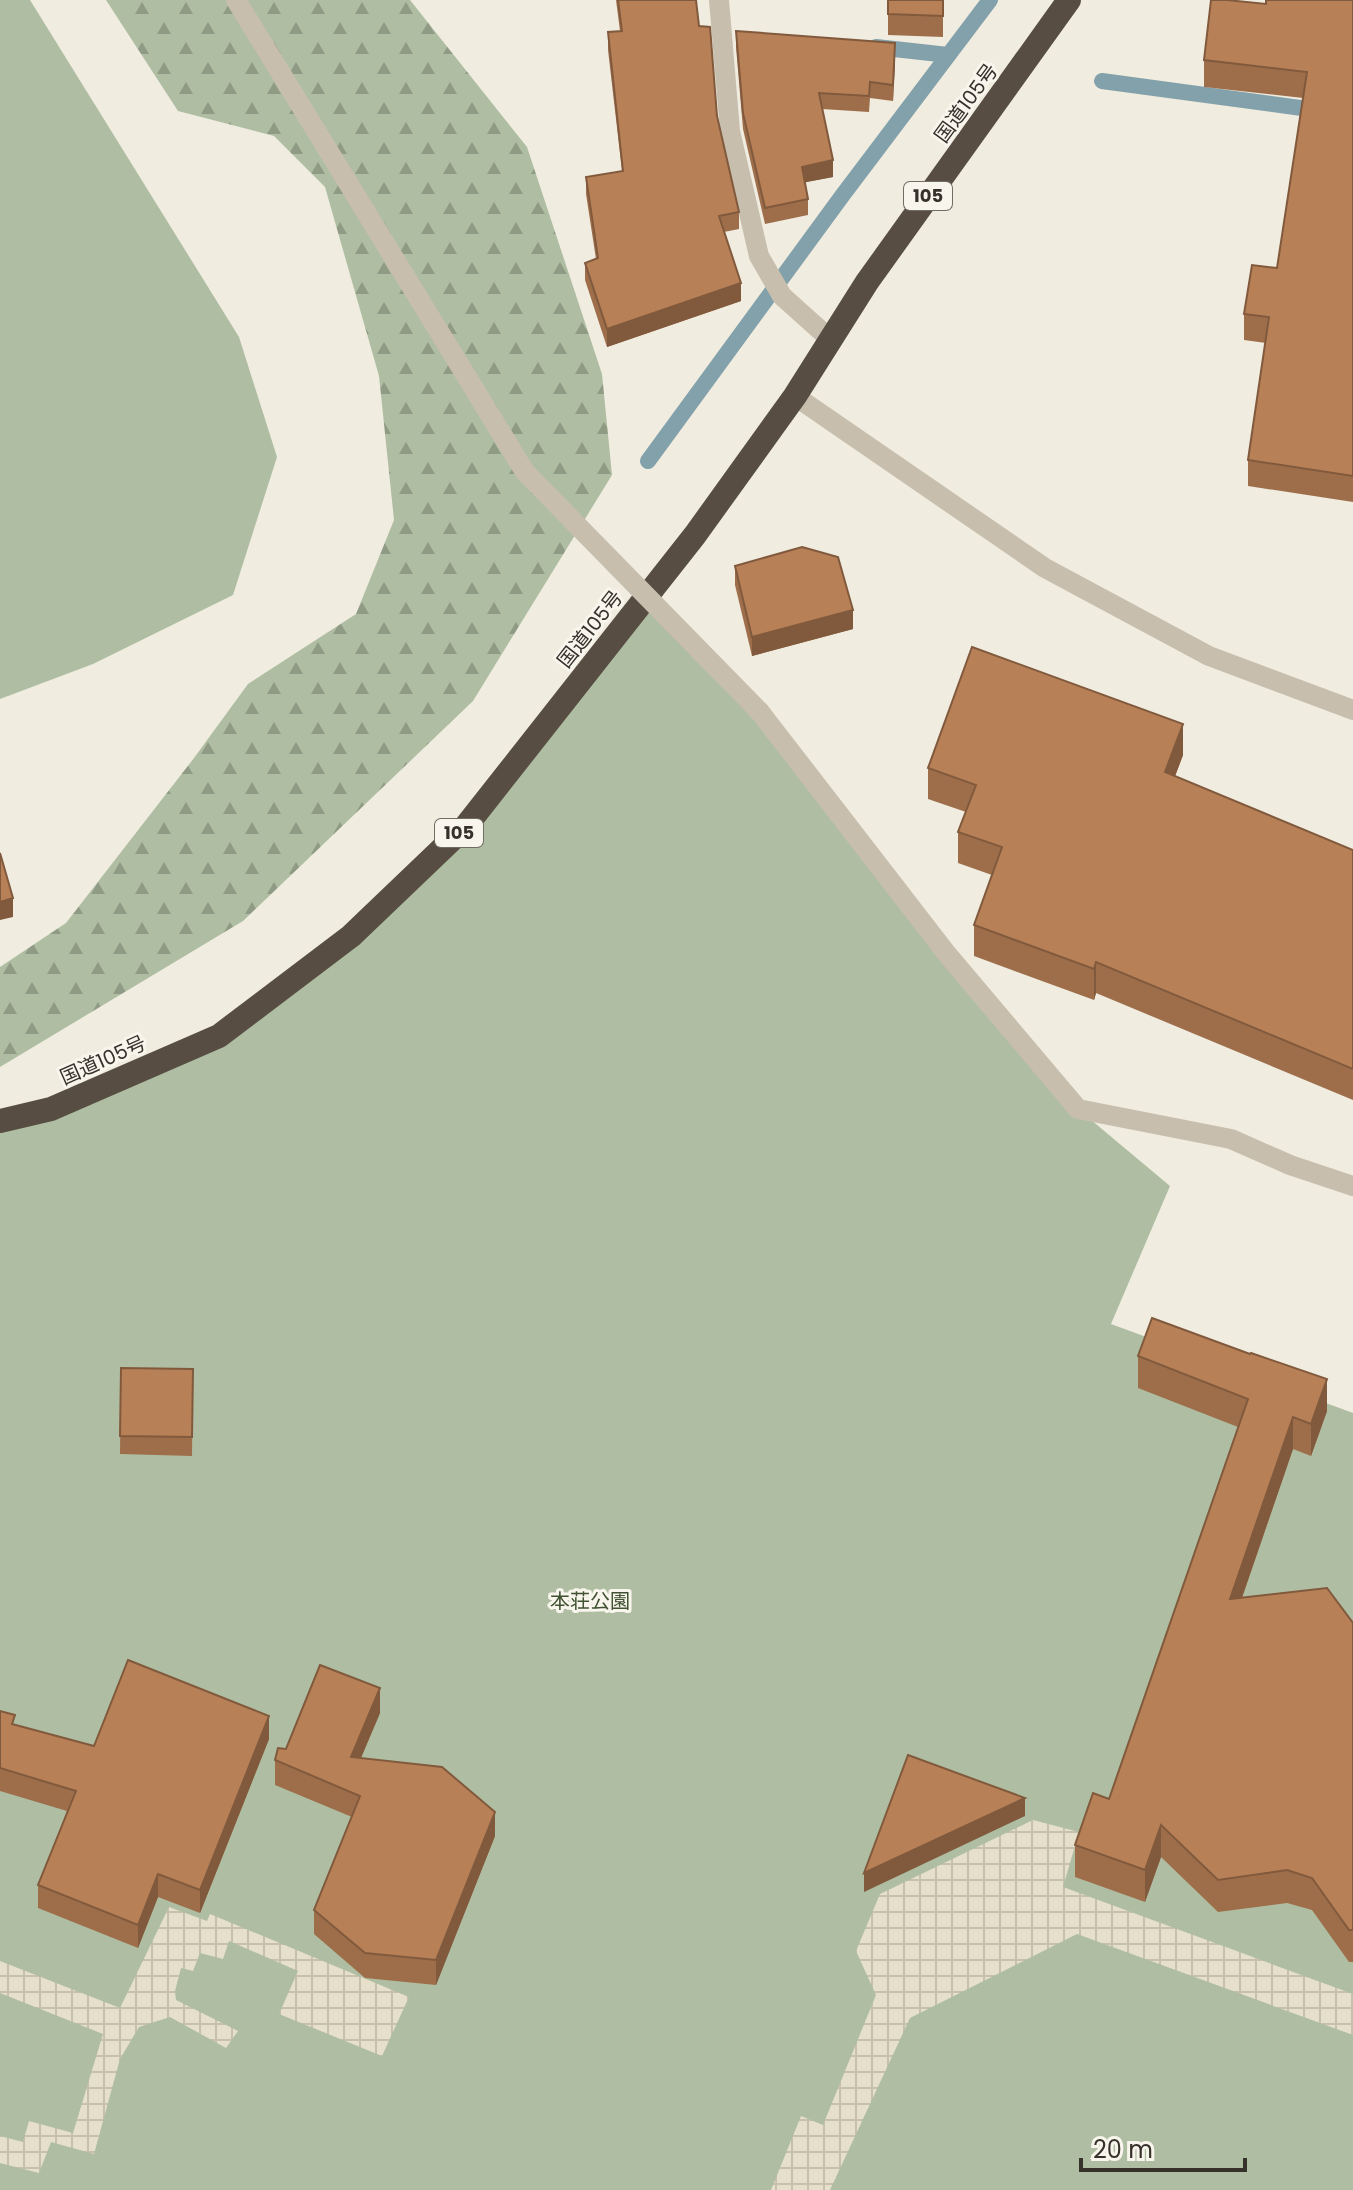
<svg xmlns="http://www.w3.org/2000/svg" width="1353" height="2190" font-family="Poppins,'Noto Sans JP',sans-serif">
	<defs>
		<pattern id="forest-firs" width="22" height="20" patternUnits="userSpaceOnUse" patternTransform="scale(2)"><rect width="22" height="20" fill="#afbea2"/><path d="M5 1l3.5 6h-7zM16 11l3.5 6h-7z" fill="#8f9b84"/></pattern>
		<pattern id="plaza-grid" width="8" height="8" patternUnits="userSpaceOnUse" patternTransform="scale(2)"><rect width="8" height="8" fill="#e6dfc9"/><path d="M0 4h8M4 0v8" fill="none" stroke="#c6c0ad"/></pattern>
	</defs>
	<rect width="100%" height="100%" fill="#f0ece0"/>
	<!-- green -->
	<g fill="#afbea2">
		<path d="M 0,0 L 30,0 L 239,337 L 277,457 L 233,595 L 93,664 L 0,699 Z"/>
		<path d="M 645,597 L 760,712 L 1078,1109 L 1170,1186 L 1111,1324 L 1353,1413 L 1353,2190 L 0,2190 L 0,1121 L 219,1036 L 466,826 Z"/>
	</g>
	<!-- forest -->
	<path fill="url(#forest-firs)" d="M 106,0 L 410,0 L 527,147 L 602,374 L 612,475 L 473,701 L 243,921 L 0,1067 L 0,967 L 66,923 L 194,758 L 248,684 L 356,614 L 394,520 L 379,376 L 325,187 L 274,136 L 178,111 Z"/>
	<!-- plaza -->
	<g fill="url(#plaza-grid)">
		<path d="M 1033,1820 L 1079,1832 L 1063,1887 L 1353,1994 L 1353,2035 L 1077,1934 L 910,2018 L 830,2190 L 771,2190 L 801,2116 L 823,2125 L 876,1995 L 856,1951 L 880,1894 Z"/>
		<path d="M 169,1907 L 207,1921 L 210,1914 L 409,1997 L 382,2056 L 279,2014 L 298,1971 L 229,1941 L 223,1959 L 200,1953 L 193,1971 L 181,1968 L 175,1991 L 176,2000 L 238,2031 L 226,2048 L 170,2017 L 139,2027 L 120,2059 L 94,2154 L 51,2142 L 39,2173 L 0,2163 L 0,2136 L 23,2142 L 29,2121 L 73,2133 L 103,2034 L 0,1993 L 0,1961 L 120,2008 Z"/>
	</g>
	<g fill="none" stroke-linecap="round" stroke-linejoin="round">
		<!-- stream -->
		<g stroke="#83a1aa" stroke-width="16">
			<path d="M 876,47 L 948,55"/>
			<path d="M 1102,81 L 1353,115"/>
			<path d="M 648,461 L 842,196 L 990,0"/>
		</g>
		<!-- minor -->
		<g stroke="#c7bead" stroke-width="20">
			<path d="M 236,0 L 525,472"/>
			<path d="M 719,0 L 730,131 L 759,256 L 782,296 L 830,339"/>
			<path d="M 795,396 L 1045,568 L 1209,656 L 1353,710"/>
			<path d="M 760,712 L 947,954 L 1078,1109 L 1231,1139 L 1290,1165 L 1353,1186"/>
		</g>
		<!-- highway -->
		<path stroke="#574d43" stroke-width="24" d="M 0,1121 L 51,1109 L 219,1036 L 351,936 L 466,826 L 695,535 L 795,396 L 867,282 L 1069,0"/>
		<!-- minor-bridge -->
		<path stroke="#c7bead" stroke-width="20" d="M 525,472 L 760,712"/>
	</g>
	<!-- wall -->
	<g fill="#9e6e4b">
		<path d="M 616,0 L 696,0 L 699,26 L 717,116 L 739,212 L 739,229 L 724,232 L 741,301 L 607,347 L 585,280 L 585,263 L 596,259 L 586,194 L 586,177 L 622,171 L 608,50 L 608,32 L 620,31 Z"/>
		<path d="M 888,0 L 943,0 L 943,37 L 888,35 Z"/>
		<path d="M 1353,0 L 1353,502 L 1248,486 L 1248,460 L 1266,343 L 1244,340 L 1244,314 L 1277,268 L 1303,98 L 1204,87 L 1204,60 L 1266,4 Z"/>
		<path d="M 736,31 L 895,59 L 893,101 L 870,98 L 869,112 L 822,109 L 833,177 L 805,182 L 808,199 L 808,215 L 765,224 L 743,129 L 736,47 Z"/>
		<path d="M 735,566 L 853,629 L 752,656 L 735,585 Z"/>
		<path d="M 1183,755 L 1175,776 L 1353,850 L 1353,1100 L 1096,993 L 1094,1000 L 974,956 L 974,925 L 992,875 L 958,863 L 958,832 L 966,812 L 928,799 L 928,768 Z"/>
		<path d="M 1138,1356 L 1327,1411 L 1311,1456 L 1293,1449 L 1242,1598 L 1353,1623 L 1353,1962 L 1349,1962 L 1312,1910 L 1287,1903 L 1218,1912 L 1161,1857 L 1145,1902 L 1075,1877 L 1075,1845 L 1109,1799 L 1238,1427 L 1138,1388 Z"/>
		<path d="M 121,1368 L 193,1369 L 192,1456 L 120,1454 Z"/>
		<path d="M 0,1711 L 15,1725 L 94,1746 L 269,1739 L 200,1913 L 158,1897 L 138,1948 L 38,1908 L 38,1885 L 67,1811 L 0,1791 Z"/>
		<path d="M 380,1713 L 361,1758 L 495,1836 L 436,1985 L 365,1978 L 314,1934 L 314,1910 L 352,1817 L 275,1785 L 275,1760 Z"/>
	</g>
	<!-- shaded-wall -->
	<g fill="#815a3d">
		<path d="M 895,43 L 895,59 L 893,101 L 893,85 Z"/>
		<path d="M 833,160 L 833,177 L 802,183 L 802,167 Z"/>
		<path d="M 741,283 L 741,301 L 607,347 L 607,329 Z"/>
		<path d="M 853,610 L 853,629 L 752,656 L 752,637 Z"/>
		<path d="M 1183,724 L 1183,755 L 1165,803 L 1165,772 Z"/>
		<path d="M 13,898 L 13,917 L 0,920 L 0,902 Z"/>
		<path d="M 1096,962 L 1096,993 L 1094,1000 L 1094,969 Z"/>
		<path d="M 1327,1379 L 1327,1411 L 1311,1456 L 1311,1424 Z"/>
		<path d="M 1293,1417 L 1293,1449 L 1230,1632 L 1230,1599 Z"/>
		<path d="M 380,1688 L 380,1713 L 351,1781 L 351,1757 Z"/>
		<path d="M 269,1716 L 269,1739 L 200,1913 L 200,1890 Z"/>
		<path d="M 1025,1798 L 1025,1816 L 864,1892 L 864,1873 Z"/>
		<path d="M 495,1812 L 495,1836 L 436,1985 L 436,1960 Z"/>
		<path d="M 1161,1825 L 1161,1857 L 1145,1902 L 1145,1870 Z"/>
		<path d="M 158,1874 L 158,1897 L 138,1948 L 138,1925 Z"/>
	</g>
	<!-- building -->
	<g fill="#b88057" stroke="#815a3d" stroke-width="2">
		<path d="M 618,0 L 696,0 L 699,26 L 710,27 L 717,116 L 739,212 L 719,216 L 741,283 L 607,329 L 585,263 L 598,258 L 586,177 L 623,171 L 608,32 L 622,31 Z"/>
		<path d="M 888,0 L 943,0 L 943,16 L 888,14 Z"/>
		<path d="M 1211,0 L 1227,0 L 1266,4 L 1266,0 L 1353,0 L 1353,476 L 1248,460 L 1269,317 L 1244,314 L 1252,265 L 1277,268 L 1307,72 L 1204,60 Z"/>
		<path d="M 736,31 L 895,43 L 893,85 L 870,82 L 869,96 L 819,93 L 833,160 L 802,167 L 808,199 L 765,208 L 743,113 Z"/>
		<path d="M 802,547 L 838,557 L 853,610 L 752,637 L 735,566 Z"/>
		<path d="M 972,647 L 1183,724 L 1165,772 L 1353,850 L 1353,1069 L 1096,962 L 1094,969 L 974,925 L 1002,847 L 958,832 L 976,785 L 928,768 Z"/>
		<path d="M 0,853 L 13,898 L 0,902 Z"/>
		<path d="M 1152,1318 L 1250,1354 L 1251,1353 L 1327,1379 L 1311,1424 L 1293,1417 L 1230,1599 L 1327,1588 L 1353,1623 L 1353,1930 L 1349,1930 L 1312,1878 L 1287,1870 L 1218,1880 L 1161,1825 L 1145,1870 L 1075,1845 L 1093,1793 L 1109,1799 L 1248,1399 L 1138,1356 Z"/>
		<path d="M 121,1368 L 193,1369 L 192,1437 L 120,1436 Z"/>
		<path d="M 128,1660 L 269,1716 L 200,1890 L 158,1874 L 138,1925 L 38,1885 L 76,1791 L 0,1768 L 0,1711 L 15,1715 L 12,1724 L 94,1746 Z"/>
		<path d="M 320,1665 L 380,1688 L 351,1757 L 442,1767 L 495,1812 L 436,1960 L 365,1953 L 314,1910 L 360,1796 L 275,1760 L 278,1748 L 286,1749 Z"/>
		<path d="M 908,1755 L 1025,1798 L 864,1873 Z"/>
	</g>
	<g text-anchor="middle" stroke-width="6" stroke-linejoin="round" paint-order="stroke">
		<!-- shield labels -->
		<g fill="#f8f5ec" stroke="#716c65" stroke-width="2">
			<rect x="904" y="182" width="48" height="28" rx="6"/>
			<rect x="435" y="819" width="48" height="28" rx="6"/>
		</g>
		<g font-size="18" font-weight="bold" fill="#37312b">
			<text x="928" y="202">105</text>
			<text x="459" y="839">105</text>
		</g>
		<!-- street labels -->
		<g font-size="20" fill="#37312b" stroke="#f8f5ec">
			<text transform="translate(966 103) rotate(-54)" y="7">国道105号</text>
			<text transform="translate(590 629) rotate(-52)" y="7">国道105号</text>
			<text transform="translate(103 1060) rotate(-24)" y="7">国道105号</text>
		</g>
		<!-- park labels -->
		<g font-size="20" fill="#405232" stroke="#f8f5ec">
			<text x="590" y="1608">本荘公園</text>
		</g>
	</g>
	<!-- scale -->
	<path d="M1081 2158v12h164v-12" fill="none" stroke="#37312b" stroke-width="4"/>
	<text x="1093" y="2158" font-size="24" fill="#37312b" stroke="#f8f5ec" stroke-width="6" paint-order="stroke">20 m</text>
</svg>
